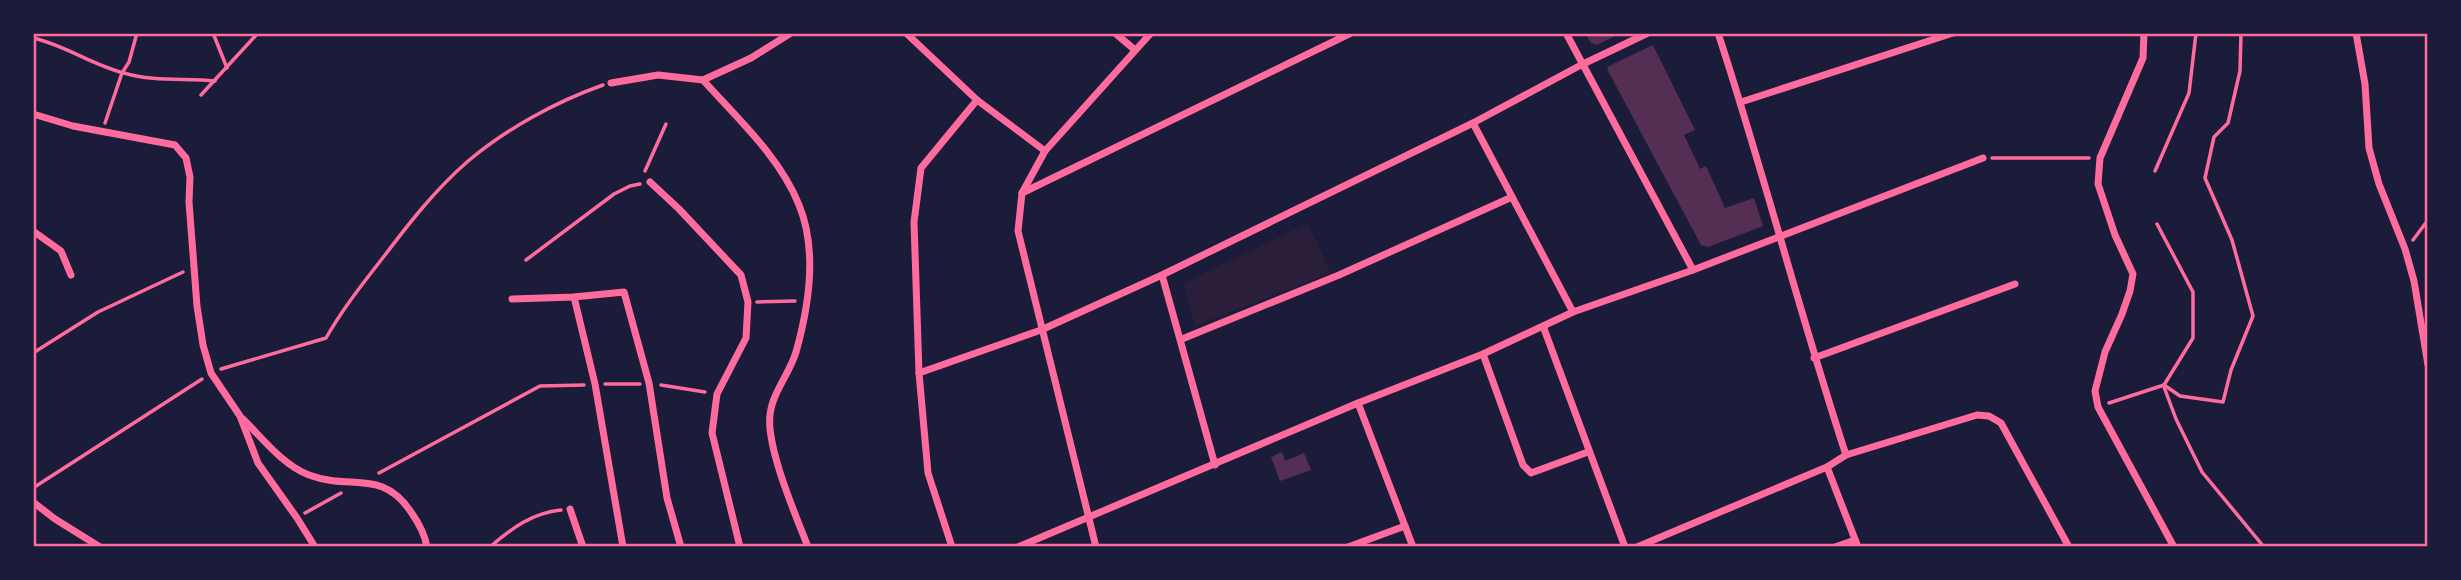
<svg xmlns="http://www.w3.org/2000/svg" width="2461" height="580" font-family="Ubuntu,sans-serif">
	<rect width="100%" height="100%" fill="#1b1b3a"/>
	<!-- green -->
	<path fill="#2a1e3b" d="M 1308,223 L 1331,273 L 1195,326 L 1184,283 Z"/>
	<!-- building -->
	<g fill="#542f53">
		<path d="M 1585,33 L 1621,33 L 1597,45 L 1591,43 Z"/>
		<path d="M 1653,45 L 1695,130 L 1684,135 L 1700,169 L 1706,166 L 1725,208 L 1754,198 L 1763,226 L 1708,247 L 1701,245 L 1607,69 L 1609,66 Z"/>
		<path d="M 1282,452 L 1285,461 L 1304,453 L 1311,470 L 1280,481 L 1271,457 Z"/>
	</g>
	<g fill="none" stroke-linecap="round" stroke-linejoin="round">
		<!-- path -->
		<g stroke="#ff6b9d" stroke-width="3.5">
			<path d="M 213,33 L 227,68"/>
			<path d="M 33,38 C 65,45 92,65 124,73 C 153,82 185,78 215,81"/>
			<path d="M 201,95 L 258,33"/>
			<path d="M 105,123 L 122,73 L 129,62 L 137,33"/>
			<path d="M 1992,158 L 2089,158"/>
			<path d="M 645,171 L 666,124"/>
			<path d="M 2155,171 L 2189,93 L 2196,33"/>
			<path d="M 2157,224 L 2193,292 L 2193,338 L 2164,385"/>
			<path d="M 2413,240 L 2428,220"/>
			<path d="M 526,260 L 614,194 L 630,186 L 640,184"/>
			<path d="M 757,302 L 795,301"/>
			<path d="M 33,353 L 98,312 L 183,272"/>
			<path d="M 221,369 L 326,338 C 343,308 364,282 385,255 C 410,222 436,189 467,162 C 506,129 555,102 603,85"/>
			<path d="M 605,384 L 640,384"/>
			<path d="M 661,385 L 705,392"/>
			<path d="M 2164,385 L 2180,396 L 2223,402 L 2231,370 L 2253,316 L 2232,240 L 2205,178 L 2214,137 L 2228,123 L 2240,71 L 2241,33"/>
			<path d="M 2164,387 L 2176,419 L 2202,472 L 2264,547"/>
			<path d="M 2109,403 L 2164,385"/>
			<path d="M 379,473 L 540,386 L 584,385"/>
			<path d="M 33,488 L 202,379"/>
			<path d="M 305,513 L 341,493"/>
			<path d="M 490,547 C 512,528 532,513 561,510"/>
		</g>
		<!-- minor -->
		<g stroke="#ff6b9d" stroke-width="7">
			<path d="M 906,33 L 977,100 L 1045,151"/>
			<path d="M 1115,33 L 1135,50"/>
			<path d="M 1566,33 L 1693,270"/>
			<path d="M 1718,33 C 1764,173 1800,315 1846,455"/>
			<path d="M 2144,33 L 2143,58 L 2100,158 L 2098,184 L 2115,235 L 2133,274 L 2130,291 L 2122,314 L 2105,352 L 2095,391 L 2098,407 L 2174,547"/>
			<path d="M 2356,33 L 2365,84 L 2369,148 L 2379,184 L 2405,249 L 2414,281 L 2428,365"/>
			<path d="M 703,80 C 737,118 780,157 799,205 C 818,251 809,306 796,352 C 790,373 772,393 770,415 C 766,447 796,516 808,547"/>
			<path d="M 611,83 L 658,75 L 703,80 L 751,58 L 791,33"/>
			<path d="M 1741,102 L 1953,33"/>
			<path d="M 33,114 L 73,126 L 175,145 L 186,158 L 190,177 L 189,202 L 197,306 L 203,345 L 211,373 L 240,416 L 258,463 L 297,518 L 315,547"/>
			<path d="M 1473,123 L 1573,312"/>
			<path d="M 650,182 L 679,209 L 741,275 L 748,302 L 746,338 L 717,394 L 712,433 L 740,547"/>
			<path d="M 1022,193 L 1351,33"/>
			<path d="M 33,231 L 61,251 L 71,275"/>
			<path d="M 1162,275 L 1215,465"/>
			<path d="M 574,297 L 595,384 L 623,547"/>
			<path d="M 512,299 L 574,297 L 624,292 L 649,383 L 667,498 L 681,547"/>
			<path d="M 1543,326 L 1625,547"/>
			<path d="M 1182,339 L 1339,275 L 1512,197"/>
			<path d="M 1483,354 L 1523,465 L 1531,473 L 1588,452"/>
			<path d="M 1814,358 L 2015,284"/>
			<path d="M 919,373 L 1041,330 L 1162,275 L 1473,123 L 1581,65 L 1648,33"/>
			<path d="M 1358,403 L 1413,547"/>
			<path d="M 243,419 C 263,439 283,465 309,475 C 351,491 382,468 411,512 C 418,522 425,535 427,547"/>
			<path d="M 1827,467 L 1858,547"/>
			<path d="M 33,502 L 55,519 L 100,547"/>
			<path d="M 570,509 L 583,547"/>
			<path d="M 952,547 L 928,473 L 919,373 L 914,222 L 921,168 L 977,100"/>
			<path d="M 1018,547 L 1358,403 L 1483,354 L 1573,312 L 1693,270 L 1983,158"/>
			<path d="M 1096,547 L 1018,231 L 1022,193 L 1045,151 L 1151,33"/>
			<path d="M 1348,547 L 1405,526"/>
			<path d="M 1637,547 L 1827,467 L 1846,455 L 1977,415 L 1989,416 L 2001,423 L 2069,547"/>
			<path d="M 1835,547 L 1855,540"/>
		</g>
	</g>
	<!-- border -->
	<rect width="2461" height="580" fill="none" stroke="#1b1b3a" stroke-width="70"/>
	<rect x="35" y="35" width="2391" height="510" fill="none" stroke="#ff6b9d" stroke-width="2.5"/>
</svg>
